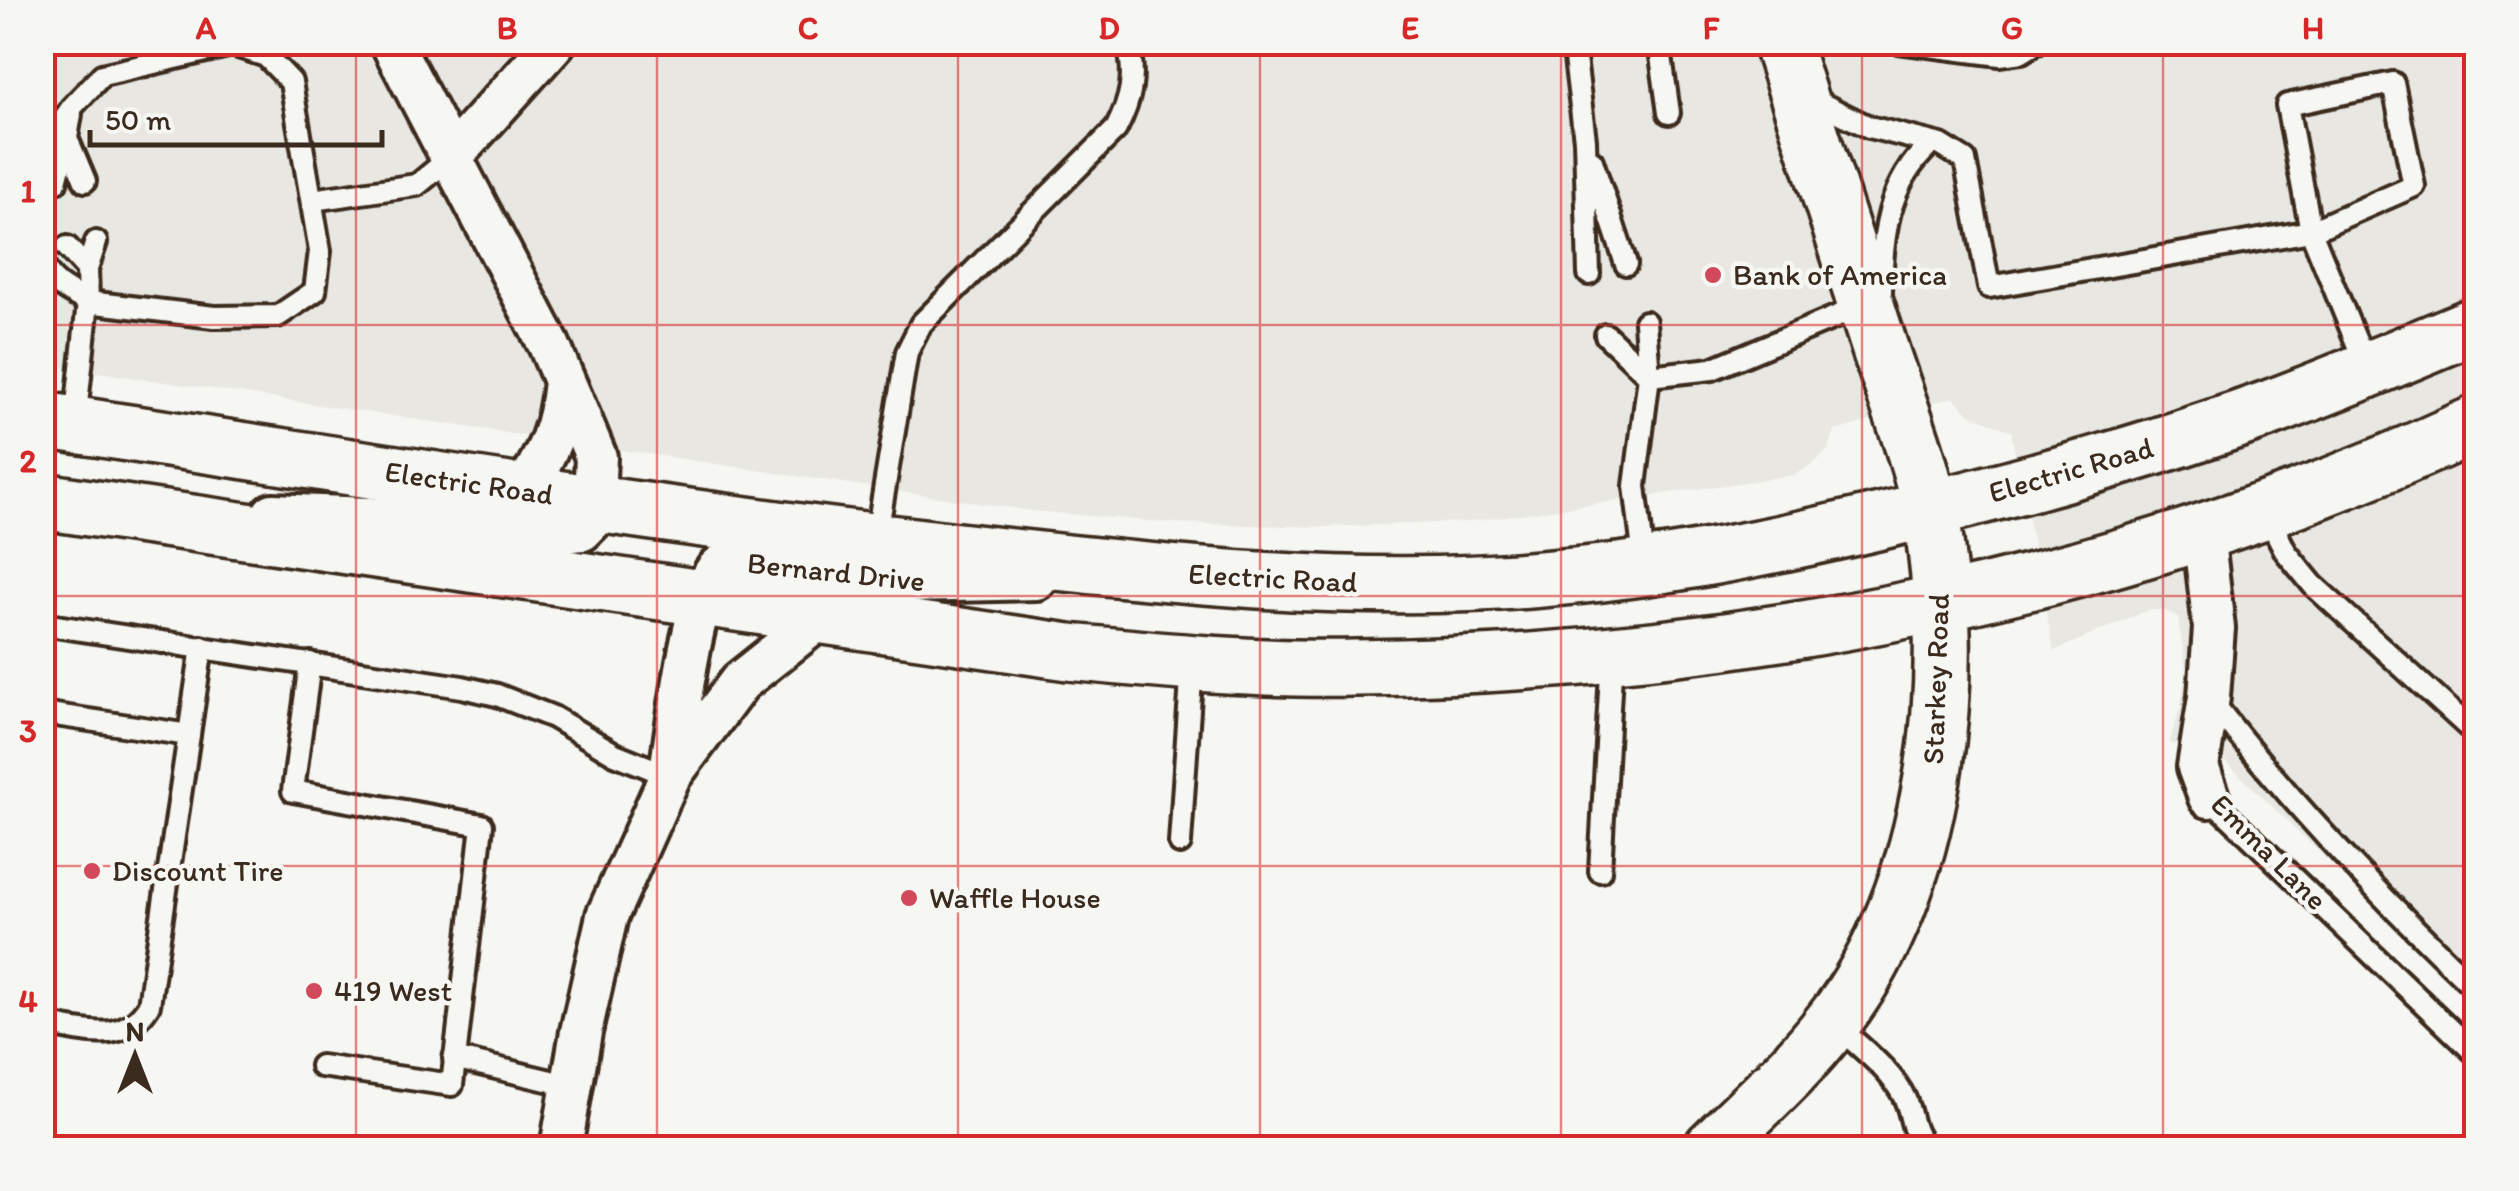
<svg xmlns="http://www.w3.org/2000/svg" width="2519" height="1191" font-family="Itim,sans-serif">
	<rect width="100%" height="100%" fill="#f6f6f2"/>
	<filter id="ink" filterUnits="userSpaceOnUse"><feTurbulence type="fractalNoise" baseFrequency=".01" numOctaves="2"/><feDisplacementMap in="SourceGraphic" scale="20" xChannelSelector="R" yChannelSelector="G"/><feConvolveMatrix kernelMatrix="1 2 1 2 8 2 1 2 1" color-interpolation-filters="sRGB"/></filter>
	<g filter="url(#ink)">
		<!-- built -->
		<path fill="#e8e7e2" d="M 42,43 L 2476,43 L 2476,1003 L 2220,756 L 2169,743 L 2181,706 L 2186,671 L 2178,618 L 2164,610 L 2148,610 L 2054,651 L 2011,431 L 1970,414 L 1953,397 L 1835,431 L 1828,450 L 1814,463 L 1794,475 L 1466,522 L 1322,527 L 1173,523 L 1032,511 L 43,364 Z"/>
		<g fill="none" stroke-linecap="round" stroke-linejoin="round">
			<defs>
				<g id="lane">
					<path d="M 1573,42 L 1585,140 L 1589,274"/>
					<path d="M 1659,42 L 1669,113"/>
					<path d="M 1898,42 L 2000,55 L 2022,52 L 2038,42"/>
					<path d="M 1810,98 L 1869,127 L 1941,145 L 1965,160 L 1989,287 L 2311,231 L 2414,186 L 2393,83 L 2287,105 L 2311,231 L 2367,368"/>
					<path d="M 71,114 L 67,138 L 85,181"/>
					<path d="M 42,151 L 72,107 L 102,75 L 232,45 L 266,56 L 291,82 L 320,251 L 315,291 L 278,316 L 214,317 L 88,302 L 75,423"/>
					<path d="M 1592,161 L 1626,264"/>
					<path d="M 56,182 L 67,138"/>
					<path d="M 312,200 L 417,185 L 451,157"/>
					<path d="M 67,247 L 87,269"/>
					<path d="M 42,260 C 47,282 69,292 88,302 L 87,269 L 96,242"/>
					<path d="M 1881,292 C 1882,236 1887,183 1931,144"/>
					<path d="M 1645,322 L 1649,376 L 1635,486 L 1645,567"/>
					<path d="M 1606,335 L 1649,376 L 1712,369 L 1864,305"/>
					<path d="M 2266,513 L 2286,552 L 2313,585 L 2476,734"/>
					<path d="M 876,540 L 907,352 L 921,324 L 1116,129 C 1131,100 1137,75 1127,42"/>
					<path d="M 42,624 L 462,687 L 497,695 L 553,717 L 615,754 L 670,776"/>
					<path d="M 310,663 L 293,791 L 482,825 L 452,1085 L 321,1066"/>
					<path d="M 2211,700 C 2291,804 2382,899 2476,989"/>
					<path d="M 42,713 L 189,735"/>
					<path d="M 2209,797 L 2476,1054"/>
					<path d="M 1180,843 L 1192,665"/>
					<path d="M 1600,871 L 1612,654"/>
					<path d="M 42,1024 C 85,1030 123,1047 149,1005 L 202,647"/>
					<path d="M 1835,1024 C 1858,1046 1892,1070 1905,1099 C 1914,1120 1909,1128 1926,1148"/>
					<path d="M 454,1058 L 572,1086"/>
				</g>
				<g id="street">
					<path d="M 451,157 L 555,42"/>
					<path d="M 524,491 C 549,450 559,430 564,382"/>
					<path d="M 273,514 L 439,521 L 550,533 L 582,530 L 593,519 L 596,457 L 582,423 L 549,345 L 391,42"/>
					<path d="M 2203,532 L 2214,628 L 2209,697 L 2198,767 L 2209,797"/>
					<path d="M 670,772 C 676,735 693,584 721,566 C 730,560 742,561 752,562 L 909,582 L 1036,579"/>
					<path d="M 561,1148 L 581,1032 L 607,916 L 670,776 L 740,682 L 824,615"/>
				</g>
				<path id="secondary" d="M 1712,1148 C 1752,1108 1797,1069 1832,1023 C 1938,889 1960,674 1930,510 C 1920,457 1898,404 1881,352 C 1848,248 1814,146 1781,42"/>
				<g id="primary">
					<path d="M 42,420 C 359,467 676,521 994,555 C 1175,575 1358,595 1541,579 C 1658,570 1771,547 1885,520 C 2014,489 2143,454 2268,409 C 2339,383 2407,353 2476,325"/>
					<path d="M 42,501 L 1069,652 C 1164,661 1260,670 1356,668 C 1740,664 2127,586 2476,424"/>
				</g>
			</defs>
			<!-- lane casing -->
			<use href="#lane" stroke="#3b2a1e" stroke-width="28"/>
			<!-- street casing -->
			<use href="#street" stroke="#3b2a1e" stroke-width="48"/>
			<!-- secondary casing -->
			<use href="#secondary" stroke="#3b2a1e" stroke-width="62"/>
			<!-- primary casing -->
			<use href="#primary" stroke="#3b2a1e" stroke-width="62"/>
			<!-- lane -->
			<use href="#lane" stroke="#f6f6f2" stroke-width="20"/>
			<!-- street -->
			<use href="#street" stroke="#f6f6f2" stroke-width="40"/>
			<!-- secondary -->
			<use href="#secondary" stroke="#f6f6f2" stroke-width="55"/>
			<!-- primary -->
			<use href="#primary" stroke="#f6f6f2" stroke-width="55"/>
		</g>
	</g>
	<!-- grid -->
	<path fill="none" stroke="#d62828" stroke-width="2.5" stroke-opacity="0.55" d="M 356,42 L 356,1148M 657,42 L 657,1148M 958,42 L 958,1148M 1260,42 L 1260,1148M 1561,42 L 1561,1148M 1862,42 L 1862,1148M 2163,42 L 2163,1148M 42,325 L 2476,325M 42,596 L 2476,596M 42,866 L 2476,866"/>
	<!-- markers -->
	<g fill="#d1495b" stroke="#f6f6f2" stroke-width="4">
		<circle cx="1713" cy="275" r="10"/>
		<circle cx="92" cy="871" r="10"/>
		<circle cx="909" cy="898" r="10"/>
		<circle cx="314" cy="991" r="10"/>
	</g>
	<g text-anchor="middle" stroke-width="9" stroke-linejoin="round" paint-order="stroke">
		<!-- poi labels -->
		<g font-size="30" fill="#3b2a1e" stroke="#f6f6f2" text-anchor="start">
			<text x="1733" y="285">Bank of America</text>
			<text x="112" y="881">Discount Tire</text>
			<text x="929" y="908">Waffle House</text>
			<text x="334" y="1001">419 West</text>
		</g>
		<!-- street labels -->
		<g font-size="30" fill="#3b2a1e" stroke="#f6f6f2">
			<text transform="translate(2071 470) rotate(-16)" y="10">Electric Road</text>
			<text transform="translate(469 483) rotate(8)" y="10">Electric Road</text>
			<text transform="translate(836 572) rotate(6)" y="10">Bernard Drive</text>
			<text transform="translate(1273 578) rotate(3)" y="10">Electric Road</text>
			<text transform="translate(1936 679) rotate(-88)" y="10">Starkey Road</text>
			<text transform="translate(2269 852) rotate(45)" y="10">Emma Lane</text>
		</g>
	</g>
	<!-- margin -->
	<rect width="2519" height="1191" fill="none" stroke="#f6f6f2" stroke-width="110"/>
	<!-- north arrow -->
	<g transform="translate(135 1056)" stroke="#f6f6f2" stroke-width="8" paint-order="stroke">
	<path d="M0-8L18 38L0 25L-18 38Z" fill="#3b2a1e"/>
	<text y="-15" font-size="28" font-weight="bold" text-anchor="middle" fill="#3b2a1e">N</text>
	</g>
	<!-- scale -->
	<path d="M90 130v15h292v-15" fill="none" stroke="#3b2a1e" stroke-width="5"/>
	<text x="105" y="130" font-size="30" fill="#3b2a1e" stroke="#f6f6f2" stroke-width="8" paint-order="stroke">50 m</text>
	<rect x="55" y="55" width="2409" height="1081" fill="none" stroke="#d62828" stroke-width="4"/>
	<g font-size="32" text-anchor="middle" font-weight="bold" fill="#d62828">
		<text x="206" y="39">A</text>
		<text x="507" y="39">B</text>
		<text x="808" y="39">C</text>
		<text x="1109" y="39">D</text>
		<text x="1410" y="39">E</text>
		<text x="1711" y="39">F</text>
		<text x="2012" y="39">G</text>
		<text x="2313" y="39">H</text>
		<text x="28" y="202">1</text>
		<text x="28" y="472">2</text>
		<text x="28" y="742">3</text>
		<text x="28" y="1012">4</text>
	</g>
</svg>
